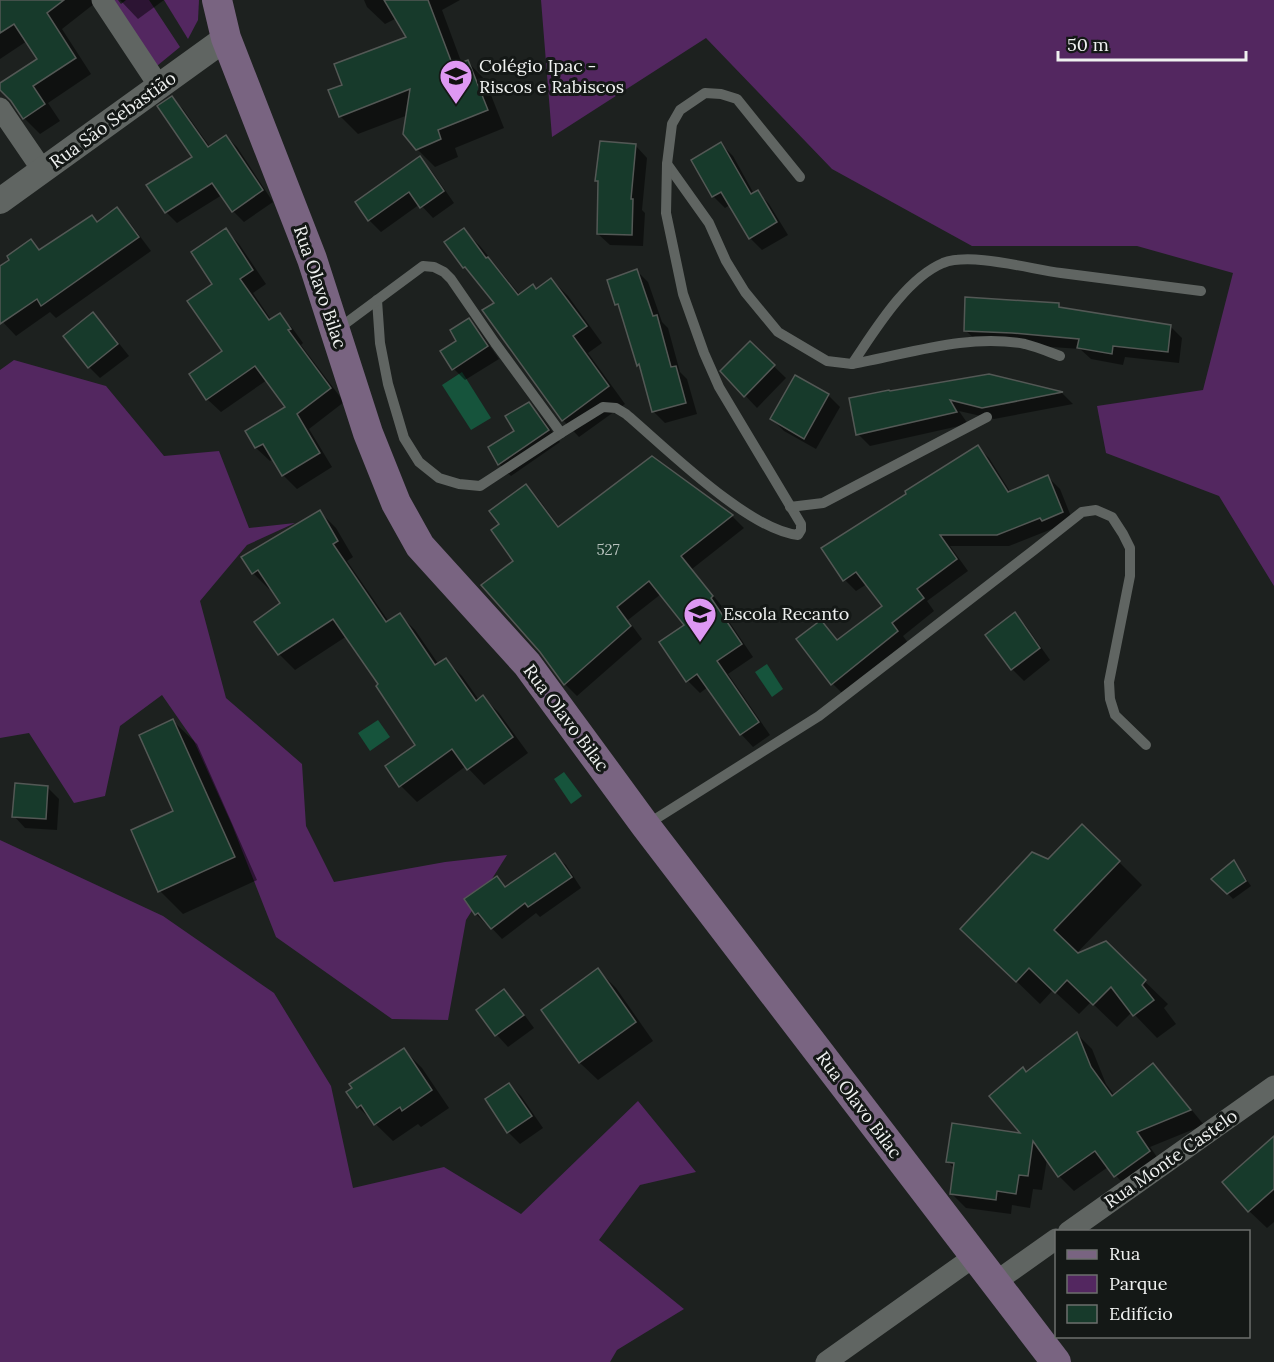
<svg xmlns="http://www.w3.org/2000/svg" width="1274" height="1362" font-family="Lora,serif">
	<rect width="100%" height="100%" fill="#1d211f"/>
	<!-- green -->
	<g fill="#532760">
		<path d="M 104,0 L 118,0 L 121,4 L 126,0 L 149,0 L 180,47 L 152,70 Z"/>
		<path d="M 164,0 L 199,0 L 198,20 L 188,39 Z"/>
		<path d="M 541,0 L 1274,0 L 1274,586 L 1219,496 L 1106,453 L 1097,406 L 1203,390 L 1233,273 L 1137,246 L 972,246 L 832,169 L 706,38 L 552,137 Z"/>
		<path d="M 14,360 L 106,386 L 164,456 L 219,451 L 249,528 L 295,523 L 247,545 L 200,601 L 226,698 L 302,764 L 306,826 L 334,882 L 445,862 L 507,855 L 466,920 L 448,1020 L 392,1019 L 276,937 L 232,825 L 194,741 L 162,695 L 120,726 L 105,796 L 74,803 L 29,733 L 0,738 L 0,370 Z"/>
		<path d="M 0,840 L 163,916 L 274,993 L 331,1086 L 353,1188 L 444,1167 L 521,1214 L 638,1101 L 696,1172 L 640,1185 L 599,1240 L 684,1309 L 617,1350 L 610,1362 L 0,1362 Z"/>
	</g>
	<!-- water -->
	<g fill="#16543c">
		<path d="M 462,372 L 491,418 L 471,430 L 442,385 Z"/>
		<path d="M 767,664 L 783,689 L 772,697 L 755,672 Z"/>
		<path d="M 378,720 L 390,737 L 370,751 L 358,733 Z"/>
		<path d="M 564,772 L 582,796 L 571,804 L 554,779 Z"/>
	</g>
	<!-- shadow -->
	<g fill="#0007">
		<path d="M 0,0 L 99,0 L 62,29 L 91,74 L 48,103 L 60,121 L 40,134 L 24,118 L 0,87 L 0,85 L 39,59 L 27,41 L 0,59 Z"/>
		<path d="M 120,0 L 164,0 L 138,19 Z"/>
		<path d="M 364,0 L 460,0 L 442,10 L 462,64 L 468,62 L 485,80 L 504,128 L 455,148 L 458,157 L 435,167 L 417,149 L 408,115 L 358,134 L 340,116 L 344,85 L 408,38 L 397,18 L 385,24 L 367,7 Z"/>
		<path d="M 172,98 L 183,109 L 210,147 L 226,136 L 237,147 L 273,202 L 244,222 L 233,211 L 222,195 L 177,223 L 166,212 L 194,157 Z"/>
		<path d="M 721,144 L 733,156 L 754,194 L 758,192 L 769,204 L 788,235 L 762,250 L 751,239 L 730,205 L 725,208 L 713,196 Z"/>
		<path d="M 636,146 L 647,158 L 642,210 L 645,213 L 643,246 L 610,245 L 598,234 L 599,183 L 597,180 Z"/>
		<path d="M 420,158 L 431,170 L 454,203 L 433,218 L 420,204 L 381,232 L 369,220 L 357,202 Z"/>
		<path d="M 117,209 L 130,223 L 151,251 L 56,318 L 50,312 L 16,336 L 0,319 L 0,268 L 31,241 L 41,251 L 92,217 L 99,223 Z"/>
		<path d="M 226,230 L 239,244 L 266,284 L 253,293 L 272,321 L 280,315 L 293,329 L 303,343 L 301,345 L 344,402 L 309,429 L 332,467 L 297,489 L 283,475 L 273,459 L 270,461 L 256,448 L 247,431 L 287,407 L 267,380 L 221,412 L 207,399 L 224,352 L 214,284 Z"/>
		<path d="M 464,230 L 480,246 L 520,295 L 537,290 L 551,279 L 568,296 L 602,343 L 588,353 L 625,404 L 579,437 L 563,420 L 496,303 L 464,267 L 446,242 Z"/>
		<path d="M 637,271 L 648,282 L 662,322 L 668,328 L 680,372 L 687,379 L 697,414 L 665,423 L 653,411 L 642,370 L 638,365 L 621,309 L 617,305 L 609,281 Z"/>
		<path d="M 1059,305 L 1063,310 L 1170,326 L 1182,338 L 1179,363 L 1125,357 L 1123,365 L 1091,359 L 1080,349 L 978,342 L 966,331 Z"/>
		<path d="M 93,314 L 105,326 L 129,356 L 100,378 L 89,367 Z"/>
		<path d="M 469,320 L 480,332 L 499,359 L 465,380 L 454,369 L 459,341 Z"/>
		<path d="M 750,343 L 786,378 L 757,408 L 722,371 Z"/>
		<path d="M 989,375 L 1062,393 L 1073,404 L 994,419 L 959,411 L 968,424 L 870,446 L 858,434 Z"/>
		<path d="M 828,395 L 840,407 L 816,449 L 784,431 L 772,419 Z"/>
		<path d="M 528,404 L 540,415 L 560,442 L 511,476 L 499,464 L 490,448 L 516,432 Z"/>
		<path d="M 978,447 L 989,458 L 1011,493 L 1048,477 L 1060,489 L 1074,524 L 1055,532 L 1052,529 L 1009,546 L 950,546 L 968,571 L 927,601 L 934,611 L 903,636 L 909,644 L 844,695 L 833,684 L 821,622 L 838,641 L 884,606 L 867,584 L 856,591 L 845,580 L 909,494 Z"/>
		<path d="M 652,458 L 732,516 L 744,528 L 692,569 L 724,609 L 722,611 L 753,657 L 728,674 L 770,735 L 753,747 L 741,734 L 708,687 L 700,693 L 688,681 L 687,625 L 661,594 L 628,620 L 642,639 L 577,696 L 565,684 L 501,525 L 526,486 L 538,498 L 560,528 Z"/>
		<path d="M 320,512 L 336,528 L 353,557 L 347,561 L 389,622 L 399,614 L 415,630 L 439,665 L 446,660 L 462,676 L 479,700 L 483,697 L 499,713 L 528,753 L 484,785 L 466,766 L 417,802 L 401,786 L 417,745 L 347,636 L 295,670 L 279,654 L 282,603 L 271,587 L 269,589 L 253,573 Z"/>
		<path d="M 1015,614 L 1026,626 L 1050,660 L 1024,681 L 1012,669 L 987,635 Z"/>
		<path d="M 173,721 L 197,744 L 257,880 L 183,914 L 160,891 L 175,812 Z"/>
		<path d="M 47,787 L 59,799 L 57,830 L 25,828 L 14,816 Z"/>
		<path d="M 555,855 L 566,865 L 581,888 L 540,917 L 536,913 L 502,939 L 488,924 L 487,925 L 476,914 L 497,878 L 507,888 Z"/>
		<path d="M 1049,861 L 1119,862 L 1142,885 L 1075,955 L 1105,943 L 1168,1004 L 1164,1008 L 1176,1024 L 1157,1038 L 1132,1012 L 1117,1027 L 1091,1002 L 1079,1014 L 1053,990 L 1040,1004 L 985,951 Z"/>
		<path d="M 1234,862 L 1251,886 L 1233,899 L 1214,879 Z"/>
		<path d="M 598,970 L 616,988 L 653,1041 L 598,1080 L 580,1063 L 543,1010 Z"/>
		<path d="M 504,991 L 515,1002 L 534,1028 L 508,1047 L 497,1035 L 478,1010 Z"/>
		<path d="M 1077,1034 L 1092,1049 L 1106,1084 L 1115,1096 L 1153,1065 L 1167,1080 L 1204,1125 L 1150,1147 L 1164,1167 L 1130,1191 L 1108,1167 L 1074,1191 L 1059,1176 L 1047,1159 L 1042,1190 L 1033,1189 L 1030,1208 L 1012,1205 L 1011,1214 L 966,1208 L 951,1193 L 955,1169 L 948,1162 L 1023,1135 L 1027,1074 Z"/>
		<path d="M 404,1050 L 422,1068 L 449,1108 L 421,1127 L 418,1124 L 393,1141 L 358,1107 Z"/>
		<path d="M 509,1084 L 521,1096 L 543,1128 L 520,1144 L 508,1132 Z"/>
		<path d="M 1274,1138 L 1274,1222 L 1267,1228 L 1249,1211 Z"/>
	</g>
	<!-- building -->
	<g fill="#173a2b" stroke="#535855" stroke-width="1.5">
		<path d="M 0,0 L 64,0 L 47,13 L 76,58 L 33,86 L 45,104 L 23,119 L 11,101 L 0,90 L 0,83 L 37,59 L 14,24 L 0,33 Z"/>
		<path d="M 384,0 L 428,0 L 453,66 L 468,60 L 488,110 L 438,130 L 441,139 L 416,150 L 403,134 L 410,89 L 339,117 L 328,90 L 342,85 L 334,64 L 406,37 Z"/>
		<path d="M 172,96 L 208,147 L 226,135 L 263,190 L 232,212 L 212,183 L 165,213 L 146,185 L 192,157 L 157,106 Z"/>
		<path d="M 600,141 L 636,144 L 631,199 L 633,199 L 632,235 L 597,234 L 598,181 L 595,181 Z"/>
		<path d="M 721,142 L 751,194 L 758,190 L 777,222 L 749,239 L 721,192 L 712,197 L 691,160 Z"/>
		<path d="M 420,156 L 444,191 L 420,208 L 409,192 L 368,221 L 355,202 Z"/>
		<path d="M 117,207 L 139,237 L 41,306 L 37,299 L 0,324 L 0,266 L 9,260 L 7,256 L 31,239 L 39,250 L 92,215 L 97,222 Z"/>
		<path d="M 226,228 L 253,270 L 240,279 L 269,320 L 280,313 L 291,329 L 288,330 L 331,388 L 297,414 L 320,453 L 282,476 L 263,444 L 255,448 L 245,431 L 285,407 L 255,366 L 206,400 L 189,374 L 222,351 L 187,301 L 212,284 L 191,252 Z"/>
		<path d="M 464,228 L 486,258 L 488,257 L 518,295 L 533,284 L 536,289 L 551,278 L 587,326 L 573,336 L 609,386 L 562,421 L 482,310 L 494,303 L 465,267 L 463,268 L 444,242 Z"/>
		<path d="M 637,269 L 653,316 L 657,315 L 671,367 L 676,366 L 686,403 L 652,412 L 639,364 L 637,366 L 618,304 L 615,305 L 607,280 Z"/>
		<path d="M 965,297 L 1059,303 L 1059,307 L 1171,325 L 1168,352 L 1113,346 L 1112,354 L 1077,348 L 1079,339 L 1012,333 L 964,331 Z"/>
		<path d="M 93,312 L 118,344 L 88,368 L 63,336 Z"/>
		<path d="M 469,318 L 488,346 L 452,370 L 440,351 L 456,341 L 450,330 Z"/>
		<path d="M 750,341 L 775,365 L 744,397 L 720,371 Z"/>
		<path d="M 989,374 L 1063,392 L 982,408 L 950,400 L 957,412 L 856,435 L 849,398 L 889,390 L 890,391 Z"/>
		<path d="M 795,375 L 829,394 L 804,439 L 770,419 Z"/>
		<path d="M 529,402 L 549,430 L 498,465 L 488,447 L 514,431 L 505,416 Z"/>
		<path d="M 978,445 L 1008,492 L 1048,475 L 1063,512 L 1042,521 L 1040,518 L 997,535 L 940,535 L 957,559 L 917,589 L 924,598 L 892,623 L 898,631 L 831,685 L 796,639 L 821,620 L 837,640 L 882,606 L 856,572 L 843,581 L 821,548 L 906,494 L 905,491 Z"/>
		<path d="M 652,456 L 733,515 L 681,556 L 713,596 L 711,598 L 742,644 L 717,661 L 759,722 L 740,735 L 697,674 L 686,682 L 659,642 L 684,625 L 649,581 L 617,607 L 631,626 L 564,685 L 540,652 L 481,585 L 513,561 L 491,530 L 499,524 L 489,511 L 526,484 L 558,527 Z"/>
		<path d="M 320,510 L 338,541 L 333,544 L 386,622 L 400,613 L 435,665 L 446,658 L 476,701 L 483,695 L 513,737 L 467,770 L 452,749 L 399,787 L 385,766 L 415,745 L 376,686 L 378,684 L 333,619 L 278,655 L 254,622 L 280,603 L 258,570 L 252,574 L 241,557 Z"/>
		<path d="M 1015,612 L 1040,648 L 1011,670 L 985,635 Z"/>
		<path d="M 173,719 L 235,857 L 158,892 L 131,830 L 173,811 L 139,735 Z"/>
		<path d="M 15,783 L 48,786 L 46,819 L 12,817 Z"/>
		<path d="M 1082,824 L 1120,861 L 1054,930 L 1078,953 L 1106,941 L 1146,980 L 1142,985 L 1154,1000 L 1133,1016 L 1111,987 L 1093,1005 L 1067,980 L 1055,993 L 1029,968 L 1016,982 L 960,929 L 1032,852 L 1048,859 Z"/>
		<path d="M 555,853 L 572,877 L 528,907 L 525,903 L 491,929 L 478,913 L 475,915 L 464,899 L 497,876 L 505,887 Z"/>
		<path d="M 1234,860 L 1246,881 L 1227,894 L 1211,879 Z"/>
		<path d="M 598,968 L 636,1022 L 579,1063 L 541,1010 Z"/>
		<path d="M 504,989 L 524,1015 L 495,1036 L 476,1010 Z"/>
		<path d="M 1077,1032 L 1091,1067 L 1112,1096 L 1153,1063 L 1191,1110 L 1137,1132 L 1150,1151 L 1114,1177 L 1095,1151 L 1058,1177 L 1033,1141 L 1028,1176 L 1019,1175 L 1016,1194 L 997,1191 L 996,1200 L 950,1194 L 954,1163 L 946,1162 L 952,1123 L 1020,1133 L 989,1096 L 1023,1067 L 1026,1072 Z"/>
		<path d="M 404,1048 L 432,1090 L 402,1111 L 400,1107 L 374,1125 L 361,1105 L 357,1108 L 346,1092 L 352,1088 L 349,1084 Z"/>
		<path d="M 509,1083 L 532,1116 L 507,1133 L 485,1099 Z"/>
		<path d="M 1274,1136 L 1274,1189 L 1248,1212 L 1222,1182 Z"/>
	</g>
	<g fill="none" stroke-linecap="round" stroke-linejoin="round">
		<!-- service -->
		<g stroke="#606562" stroke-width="10">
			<path d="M 667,164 L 709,223 L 726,261 L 745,292 L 778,332 L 827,361 L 852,364 C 874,332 905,279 943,263 C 971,252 1030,269 1061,273 C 1107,279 1154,285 1201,291"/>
			<path d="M 377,300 L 380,343 L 388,384 L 404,438 L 419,462 L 439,478 L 459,484 L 480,486 L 561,433 L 603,407 L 616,408 L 626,414 C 665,447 748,530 798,535 L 801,530 L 801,524 L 719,387 L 704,353 L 683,294 L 666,213 L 667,164 L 672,124 L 680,110 L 705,93 L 721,94 L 737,99 L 800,177"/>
			<path d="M 338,329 L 423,266 L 434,267 L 444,272 L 451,279 L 495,343 L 561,433"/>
			<path d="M 852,364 C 908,354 968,333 1025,344 C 1037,347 1049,352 1060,356"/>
			<path d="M 790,507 L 823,503 L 987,417"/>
			<path d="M 646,825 L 819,716 L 1034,550 L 1082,512 L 1096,510 L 1112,517 L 1123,534 L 1130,548 L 1130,576 L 1109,682 L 1110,699 L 1115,715 L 1146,745"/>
		</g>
		<!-- minor -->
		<g stroke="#606562" stroke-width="21">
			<path d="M 102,0 L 159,86"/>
			<path d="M 0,108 L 43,171"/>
			<path d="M 1068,1232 L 1274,1086"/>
			<path d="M 994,1283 L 1056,1239"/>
			<path d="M 826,1362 L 975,1256"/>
		</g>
		<!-- tertiary -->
		<path stroke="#606562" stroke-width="26" d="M 0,201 L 226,38"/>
		<!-- secondary -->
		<path stroke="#796481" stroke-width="30" d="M 217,0 L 226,38 L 312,259 L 368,433 L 396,503 L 420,546 L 527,664 L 645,825 L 1056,1362"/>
	</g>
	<!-- icons -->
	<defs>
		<symbol id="school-pin" viewBox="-11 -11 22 30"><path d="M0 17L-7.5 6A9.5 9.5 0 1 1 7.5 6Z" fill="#de98f3" stroke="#141816"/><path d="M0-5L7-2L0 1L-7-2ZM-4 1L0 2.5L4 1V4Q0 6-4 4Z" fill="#111"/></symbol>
	</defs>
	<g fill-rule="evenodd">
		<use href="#school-pin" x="437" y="57" width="38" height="52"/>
		<use href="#school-pin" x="681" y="595" width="38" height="52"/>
	</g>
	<g text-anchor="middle" stroke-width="6" stroke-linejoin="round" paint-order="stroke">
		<!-- number labels -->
		<g font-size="15" fill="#b9c3bf">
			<text x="608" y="555">527</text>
		</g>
		<!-- poi labels -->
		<g font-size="18" fill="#eff1f0" stroke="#141816" text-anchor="start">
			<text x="479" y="72">Colégio Ipac -<tspan x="479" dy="21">Riscos e Rabiscos</tspan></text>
			<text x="723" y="620">Escola Recanto</text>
		</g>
		<!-- street labels -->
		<g font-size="18" fill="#eff1f0" stroke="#141816">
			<text transform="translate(113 120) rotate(-36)" y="6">Rua São Sebastião</text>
			<text transform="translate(320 287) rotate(71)" y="6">Rua Olavo Bilac</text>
			<text transform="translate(566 718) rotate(53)" y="6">Rua Olavo Bilac</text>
			<text transform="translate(859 1105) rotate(53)" y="6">Rua Olavo Bilac</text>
			<text transform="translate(1171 1159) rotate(-35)" y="6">Rua Monte Castelo</text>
		</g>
	</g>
	<!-- legend -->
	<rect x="1055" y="1230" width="195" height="108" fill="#141816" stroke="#6c6f6d" stroke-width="1.5"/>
	<rect x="1067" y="1250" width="30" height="9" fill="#796481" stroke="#6c6f6d" stroke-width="1.5"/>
	<text x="1109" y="1260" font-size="18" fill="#eff1f0">Rua</text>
	<rect x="1067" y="1275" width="30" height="18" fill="#532760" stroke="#6c6f6d" stroke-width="1.5"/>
	<text x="1109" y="1290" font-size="18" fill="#eff1f0">Parque</text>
	<rect x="1067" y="1305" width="30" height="18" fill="#173a2b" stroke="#6c6f6d" stroke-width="1.5"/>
	<text x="1109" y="1320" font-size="18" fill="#eff1f0">Edifício</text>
	<!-- scale -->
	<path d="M1058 51v9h188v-9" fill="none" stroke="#eff1f0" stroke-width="3"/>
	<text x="1067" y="51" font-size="18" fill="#eff1f0" stroke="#141816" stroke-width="4.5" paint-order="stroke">50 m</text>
</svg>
